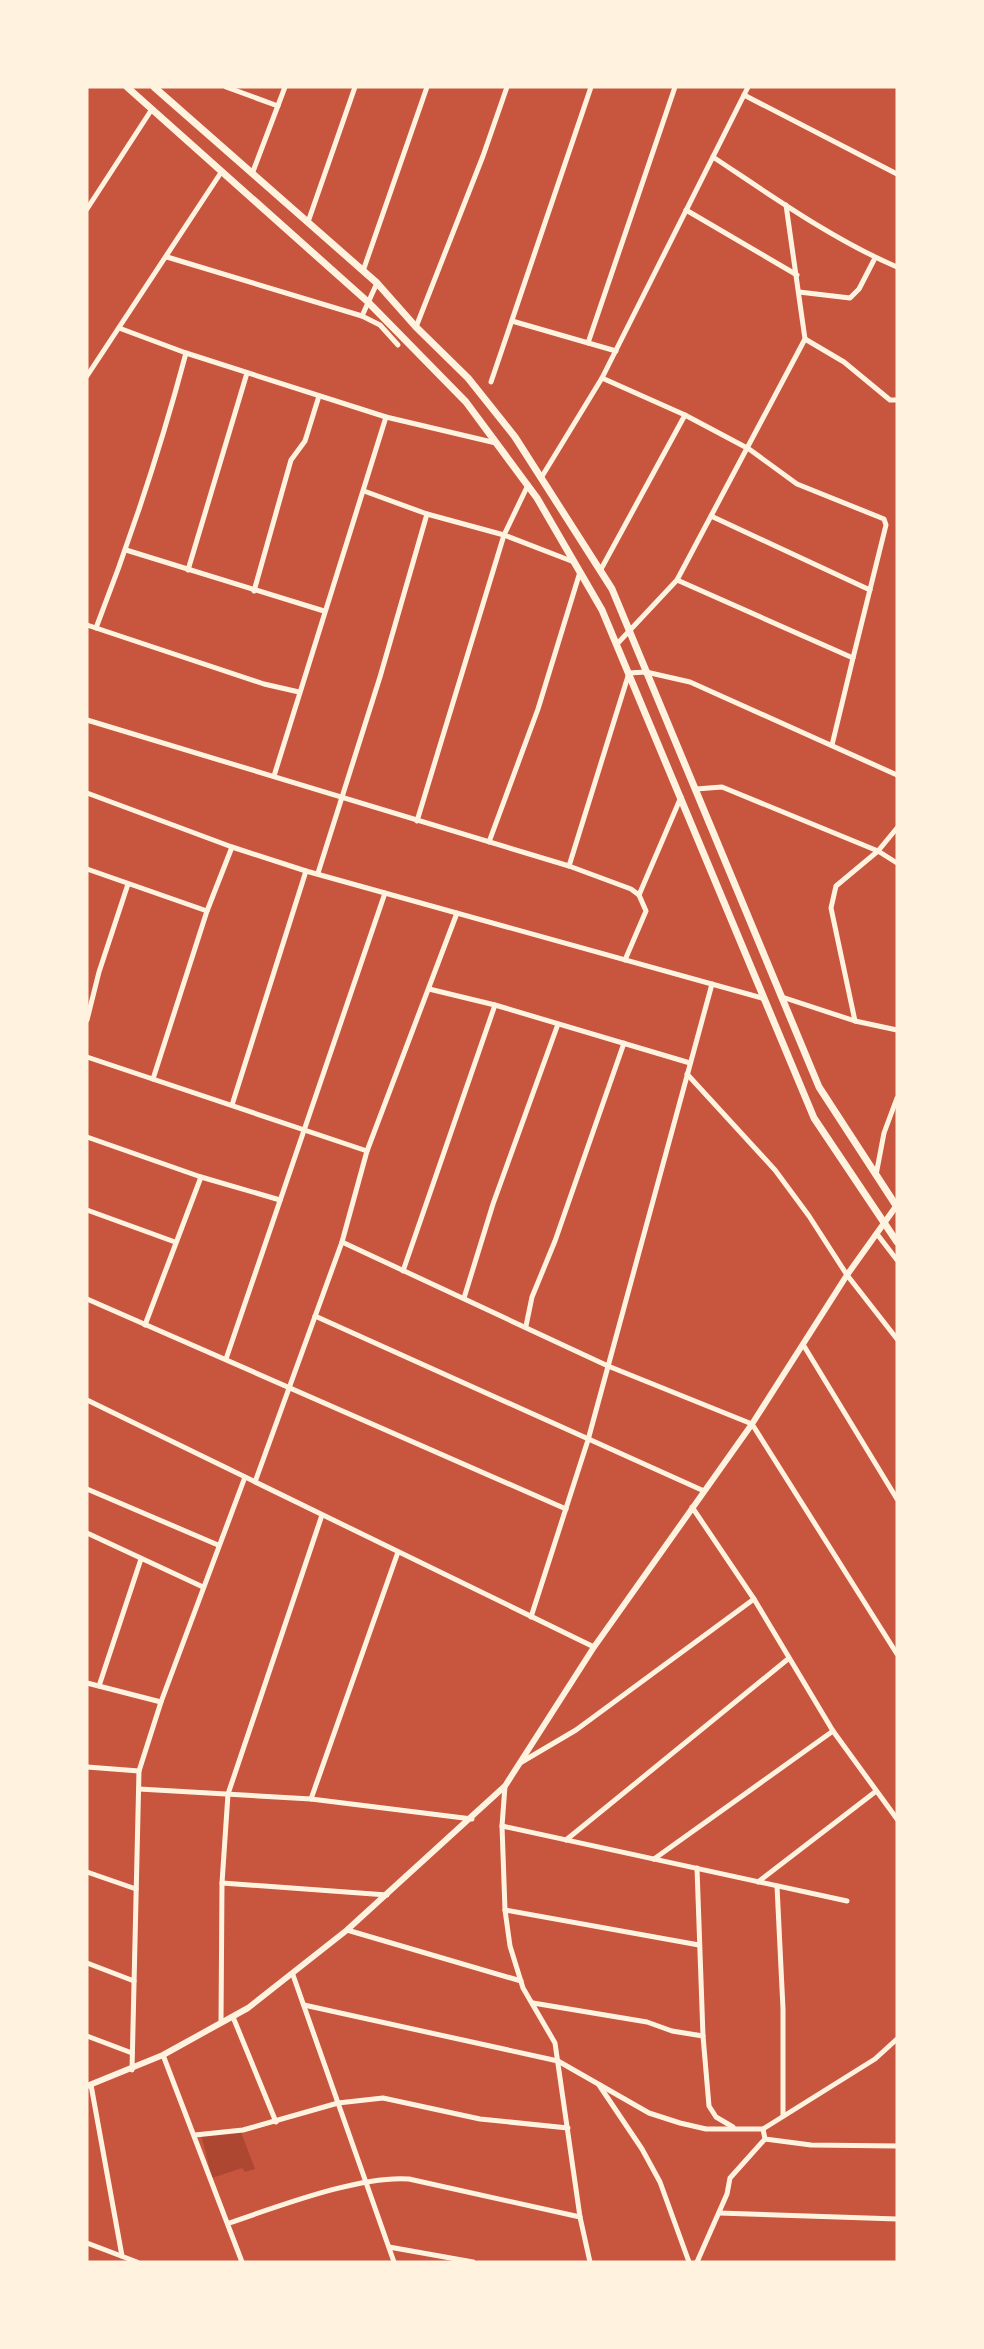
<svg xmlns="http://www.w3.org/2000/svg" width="984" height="2349" font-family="'IBM Plex Sans',sans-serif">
	<rect width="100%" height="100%" fill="#c8553d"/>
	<!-- green -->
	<path fill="#ae4732" d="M 241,2132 L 255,2169 L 245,2172 L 242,2168 L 212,2178 L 201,2134 Z"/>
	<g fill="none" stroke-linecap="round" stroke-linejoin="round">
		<!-- minor -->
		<g stroke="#fff3e0" stroke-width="5">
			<path d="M 226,87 L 278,106"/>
			<path d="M 744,95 L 897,174"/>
			<path d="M 713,157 C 772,196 832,239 897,267"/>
			<path d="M 252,174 L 285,87"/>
			<path d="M 87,209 L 152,109"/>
			<path d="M 686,210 L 797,275"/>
			<path d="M 308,222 L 355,87"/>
			<path d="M 167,257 L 362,316"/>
			<path d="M 363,271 L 427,87"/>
			<path d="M 377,283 L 362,316 L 380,325 L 398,345"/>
			<path d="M 799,292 L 850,298 L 859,289 L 875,258"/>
			<path d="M 512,321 L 616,351"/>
			<path d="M 416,327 L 483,156 L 507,87"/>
			<path d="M 119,328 L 186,353 L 386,417 L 496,443"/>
			<path d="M 805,339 L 844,362 L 890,400 L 897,400"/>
			<path d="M 588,343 L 675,87"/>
			<path d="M 87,376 L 222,171"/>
			<path d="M 602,378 L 685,415 L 749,449 L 797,484 L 884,519 L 886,525 L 853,658"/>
			<path d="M 491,382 L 591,87"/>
			<path d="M 541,478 L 602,378 L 748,87"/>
			<path d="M 364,491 L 427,514 L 504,535 L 574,562"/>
			<path d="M 711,516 L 870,590"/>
			<path d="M 126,550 L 324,611"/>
			<path d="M 188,570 L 247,373"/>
			<path d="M 600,571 L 685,415"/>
			<path d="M 677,580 L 853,658 L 832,745"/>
			<path d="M 254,591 L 291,460 L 305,441 L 319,396"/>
			<path d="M 87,625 L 264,684 L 299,692"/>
			<path d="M 96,628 C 131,538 161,447 186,353"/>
			<path d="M 617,644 L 677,580 L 805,339 L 786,205"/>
			<path d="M 87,720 L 569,866 L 631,889 L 639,895 L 646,911 L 625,960"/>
			<path d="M 274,776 L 386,417"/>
			<path d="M 696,789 L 722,787 L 878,851 L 897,863"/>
			<path d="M 87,793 L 232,847 L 306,871 L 762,998"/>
			<path d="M 417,821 L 504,535 L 528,485"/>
			<path d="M 489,842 L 538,709 L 580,572"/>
			<path d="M 569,866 L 629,673 L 646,672 L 690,682 L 897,775"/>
			<path d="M 87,869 L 207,911"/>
			<path d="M 318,873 L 380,677 L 427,514"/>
			<path d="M 639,895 L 681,797"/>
			<path d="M 429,989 L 495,1005 L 690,1063"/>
			<path d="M 782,997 L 855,1021 L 897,1030"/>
			<path d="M 87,1020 L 99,972 L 128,884"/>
			<path d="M 855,1021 L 831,908 L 836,886 L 878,851 L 897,828"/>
			<path d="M 87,1057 L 367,1151"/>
			<path d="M 687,1074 L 775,1170 L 809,1216 L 847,1275 L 897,1339"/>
			<path d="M 153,1079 L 207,911 L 232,847"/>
			<path d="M 232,1105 L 306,871"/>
			<path d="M 87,1137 L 201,1177 L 280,1200"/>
			<path d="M 876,1175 L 884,1133 L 897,1098"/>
			<path d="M 87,1210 L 175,1242"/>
			<path d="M 877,1234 L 897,1260"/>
			<path d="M 342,1242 L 608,1366 L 752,1424 L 897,1654"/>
			<path d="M 403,1271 L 495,1005"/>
			<path d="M 464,1298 L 493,1204 L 558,1024"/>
			<path d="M 87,1299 L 566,1509"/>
			<path d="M 315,1316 L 704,1491"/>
			<path d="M 145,1325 L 201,1177"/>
			<path d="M 526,1326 L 532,1297 L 555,1241 L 624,1043"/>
			<path d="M 804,1346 L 897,1499"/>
			<path d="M 226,1359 L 385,893"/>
			<path d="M 87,1400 L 594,1647"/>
			<path d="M 255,1482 L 342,1242 L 367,1151 L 457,913"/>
			<path d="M 87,1489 L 218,1545"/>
			<path d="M 692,1507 L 754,1599 L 833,1731 L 897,1819"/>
			<path d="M 87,1533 L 203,1587"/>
			<path d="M 531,1617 L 588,1440 L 712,984"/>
			<path d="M 87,1683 L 161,1702"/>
			<path d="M 99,1686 L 141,1559"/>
			<path d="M 520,1763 L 576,1730 L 754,1599"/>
			<path d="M 87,1767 L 139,1771"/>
			<path d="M 505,1786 L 502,1826 L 505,1910 L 510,1946 L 523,1988 L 555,2043 L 580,2217 L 590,2262"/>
			<path d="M 139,1789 L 311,1799 L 472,1819"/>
			<path d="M 311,1799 L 398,1552"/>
			<path d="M 502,1826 L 847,1901"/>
			<path d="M 566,1840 L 788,1659"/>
			<path d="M 654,1859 L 833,1731"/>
			<path d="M 697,1868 L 703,2036 L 709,2106 L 716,2117 L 733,2127"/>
			<path d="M 87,1872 L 136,1889"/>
			<path d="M 758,1882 L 875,1792"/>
			<path d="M 222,1883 L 387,1895"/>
			<path d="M 777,1886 L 783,2009 L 783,2116"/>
			<path d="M 505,1910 L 699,1945"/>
			<path d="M 347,1930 L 521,1981"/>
			<path d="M 87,1963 L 134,1981"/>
			<path d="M 293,1975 L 394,2262"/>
			<path d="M 533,2003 L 647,2022 L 672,2031 L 703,2036"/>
			<path d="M 304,2005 L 558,2061 L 649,2113 L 680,2123 L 706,2129 L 763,2129"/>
			<path d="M 233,2017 L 276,2122"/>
			<path d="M 221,2023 L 222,1883 L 228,1794 L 322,1515"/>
			<path d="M 87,2036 L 132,2053"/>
			<path d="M 163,2055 L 242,2262"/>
			<path d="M 132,2070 L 139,1771 L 161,1702 L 245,1477"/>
			<path d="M 91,2085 L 122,2256"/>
			<path d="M 599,2085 L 642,2149 L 660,2182 L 689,2262"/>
			<path d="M 195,2135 L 243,2130 L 338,2103 L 383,2098 L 480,2119 L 568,2128"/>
			<path d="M 765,2139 L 811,2145 L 897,2146"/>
			<path d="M 719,2213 L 897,2219"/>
			<path d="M 229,2223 C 277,2207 360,2175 409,2179 L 580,2217"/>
			<path d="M 87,2243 L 137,2262"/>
			<path d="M 389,2247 L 473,2262"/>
			<path d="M 697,2262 L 727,2194 L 730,2178 L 765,2139 L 763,2129 L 875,2059 L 897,2039"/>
		</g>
		<!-- tertiary -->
		<path stroke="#fff3e0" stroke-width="6" d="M 87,2086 L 163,2055 L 248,2008 L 347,1930 L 505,1786 L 594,1647 L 752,1424 L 847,1275 L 897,1205"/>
		<!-- secondary -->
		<g stroke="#fff3e0" stroke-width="7">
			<path d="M 127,87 L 368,302 L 466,402 L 537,498 L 602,610 L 814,1118 L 897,1242"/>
			<path d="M 154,87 L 377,283 L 416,327 L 468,378 L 515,437 L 612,589 L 819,1087 L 897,1207"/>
		</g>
	</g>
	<!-- border -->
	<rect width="984" height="2349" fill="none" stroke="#fff3e0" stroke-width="177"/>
</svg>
